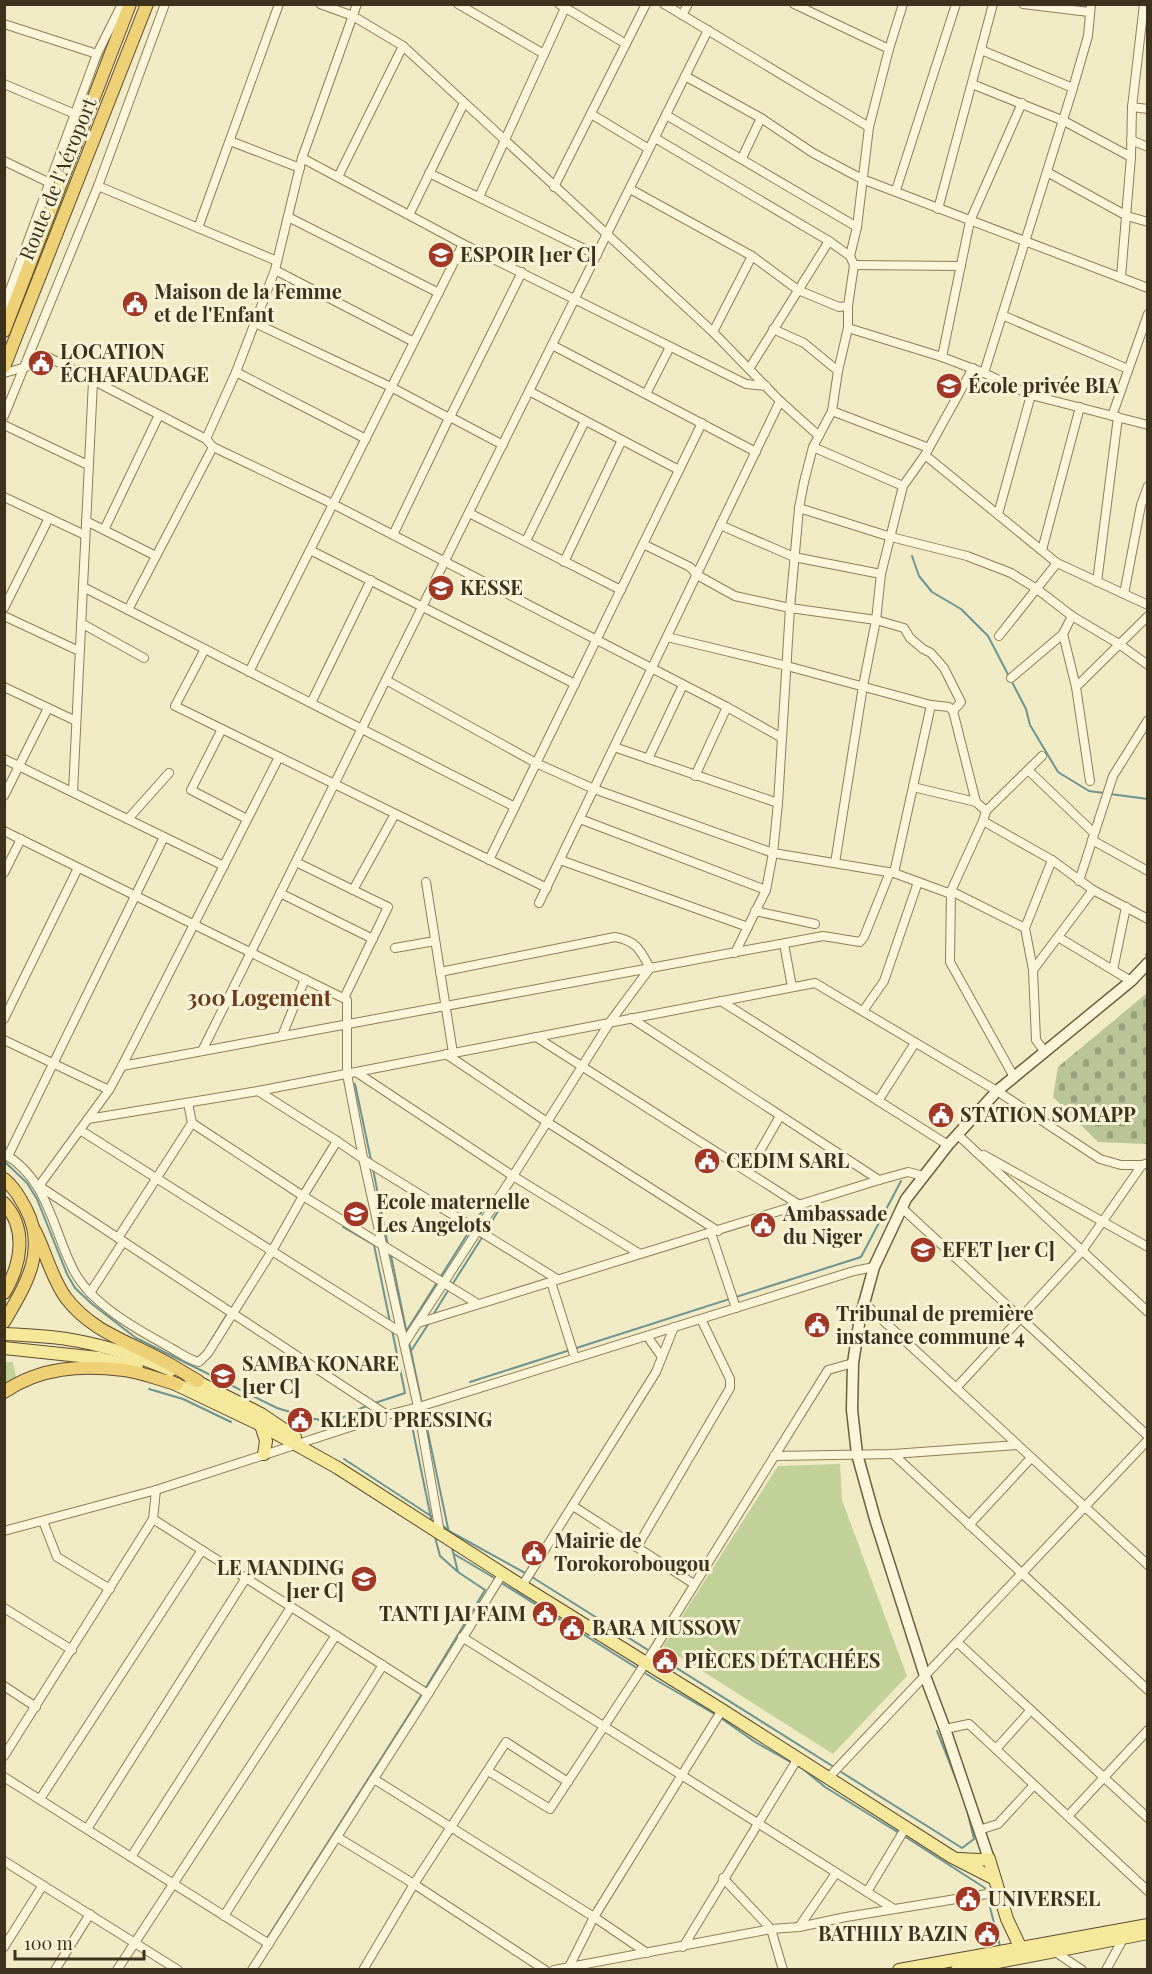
<svg xmlns="http://www.w3.org/2000/svg" width="1152" height="1974" font-family="'Playfair Display',serif">
	<defs>
		<pattern id="forest-firs" width="22" height="20" patternUnits="userSpaceOnUse" patternTransform="scale(1.5)"><rect width="22" height="20" fill="#c2d198"/><path d="M5 1l3.5 6h-7zM16 11l3.5 6h-7z" fill="#a8b483"/></pattern>
		<pattern id="cemetery-stones" width="16" height="16" patternUnits="userSpaceOnUse" patternTransform="scale(1.5)"><rect width="16" height="16" fill="#b9c597"/><path d="M2 7V4a2 2 0 0 1 4 0v3zM10 15v-3a2 2 0 0 1 4 0v3z" fill="#98a17b"/></pattern>
	</defs>
	<rect width="100%" height="100%" fill="#f1ebc5"/>
	<!-- grass -->
	<path fill="#c2d198" d="M 840,1464 L 842,1500 L 907,1676 L 833,1754 L 663,1646 L 778,1466 Z"/>
	<!-- forest -->
	<path fill="url(#forest-firs)" d="M 5,1362 L 13,1362 L 16,1377 L 5,1383 Z"/>
	<!-- cemetery -->
	<path fill="url(#cemetery-stones)" d="M 1147,993 L 1147,1144 L 1098,1142 L 1053,1097 L 1058,1067 Z"/>
	<g fill="none" stroke-linecap="round" stroke-linejoin="round">
		<!-- stream -->
		<g stroke="#6d9490" stroke-width="2">
			<path d="M 97,65 L 105,46"/>
			<path d="M 912,556 L 919,576 L 932,592 L 961,609 L 988,636 L 1026,709 L 1030,725 L 1058,772 L 1089,791 L 1104,793"/>
			<path d="M 1110,794 L 1148,799"/>
			<path d="M 1146,955 L 1148,952"/>
			<path d="M 355,1084 L 371,1160"/>
			<path d="M 4,1161 L 27,1183 L 37,1199 L 67,1274 L 75,1288 L 92,1304 L 136,1338 L 277,1408 C 295,1413 317,1423 335,1420 C 346,1418 356,1409 367,1406"/>
			<path d="M 373,1169 L 388,1246"/>
			<path d="M 343,1227 L 374,1245 L 390,1322"/>
			<path d="M 486,1231 L 500,1208"/>
			<path d="M 390,1251 L 407,1334"/>
			<path d="M 452,1285 L 483,1236"/>
			<path d="M 433,1315 L 449,1289"/>
			<path d="M 407,1330 L 489,1200"/>
			<path d="M 409,1342 L 449,1533"/>
			<path d="M 207,1347 L 226,1316"/>
			<path d="M 411,1351 L 429,1323"/>
			<path d="M 470,1382 L 861,1257 L 901,1181"/>
			<path d="M 149,1389 L 183,1399 L 231,1422"/>
			<path d="M 375,1403 L 405,1393 L 392,1330"/>
			<path d="M 412,1426 L 432,1523"/>
			<path d="M 344,1459 L 434,1518"/>
			<path d="M 441,1524 L 449,1531 L 527,1574"/>
			<path d="M 435,1537 L 440,1556 L 457,1571"/>
			<path d="M 454,1554 L 496,1579"/>
			<path d="M 532,1577 L 834,1767"/>
			<path d="M 500,1582 L 656,1680 L 718,1716 L 755,1742 L 803,1769 L 825,1787 L 899,1833"/>
			<path d="M 425,1689 L 485,1590 L 458,1572 L 452,1548"/>
			<path d="M 937,1731 L 958,1784"/>
			<path d="M 838,1770 L 962,1848 L 974,1839 L 966,1806"/>
			<path d="M 904,1836 L 985,1888 L 986,1891"/>
			<path d="M 987,1896 L 1000,1946"/>
			<path d="M 266,1940 L 422,1694"/>
		</g>
		<defs>
			<g id="minor">
				<path d="M 320,4 L 353,16 L 403,46 L 713,332 L 780,401 L 819,436"/>
				<path d="M 458,4 L 544,54"/>
				<path d="M 559,4 L 626,44"/>
				<path d="M 664,4 L 869,127"/>
				<path d="M 794,4 L 889,49"/>
				<path d="M 1023,4 L 1089,12"/>
				<path d="M 682,15 L 688,4"/>
				<path d="M 4,24 L 97,54"/>
				<path d="M 981,50 L 1073,88"/>
				<path d="M 685,76 L 761,118 L 813,153 L 862,179 L 1148,288"/>
				<path d="M 4,84 L 75,114"/>
				<path d="M 972,84 L 1064,121 L 1131,157"/>
				<path d="M 1132,107 L 1148,109"/>
				<path d="M 591,114 L 649,149"/>
				<path d="M 666,115 L 857,227"/>
				<path d="M 655,138 L 829,241 L 850,256"/>
				<path d="M 1131,140 L 1148,147"/>
				<path d="M 230,141 L 300,168"/>
				<path d="M 302,158 L 463,244 L 746,384 L 766,386"/>
				<path d="M 742,158 L 761,118"/>
				<path d="M 4,161 L 50,183"/>
				<path d="M 1047,172 L 1127,216 L 1148,222"/>
				<path d="M 429,173 L 597,255"/>
				<path d="M 338,177 L 403,46"/>
				<path d="M 98,186 L 277,261"/>
				<path d="M 554,187 L 646,4"/>
				<path d="M 630,189 L 752,256 L 798,290 L 839,307 L 848,306"/>
				<path d="M 896,190 L 956,4"/>
				<path d="M 479,197 L 565,8"/>
				<path d="M 938,209 L 993,4"/>
				<path d="M 409,215 L 464,103"/>
				<path d="M 288,217 L 439,293"/>
				<path d="M 198,228 L 279,4"/>
				<path d="M 854,265 L 961,266"/>
				<path d="M 275,270 L 414,342"/>
				<path d="M 1121,277 L 1131,157 L 1132,107 L 1144,4"/>
				<path d="M 4,306 L 97,54 L 122,4"/>
				<path d="M 1002,315 L 1128,369"/>
				<path d="M 255,323 L 391,387 L 449,418 L 450,417 L 503,445"/>
				<path d="M 848,328 L 942,357 L 984,373 L 1031,395 L 1148,425"/>
				<path d="M 773,329 L 804,343 L 838,371"/>
				<path d="M 713,332 L 752,256"/>
				<path d="M 552,345 L 756,452"/>
				<path d="M 942,357 L 970,221 L 1022,103"/>
				<path d="M 749,369 L 829,241"/>
				<path d="M 236,372 L 366,439"/>
				<path d="M 4,373 L 26,367 L 44,357 L 48,357 L 206,439 L 213,447 L 333,504 L 727,707 L 782,738"/>
				<path d="M 984,373 L 1073,88 L 1088,36 L 1091,4"/>
				<path d="M 529,391 L 679,470"/>
				<path d="M 646,394 L 670,347"/>
				<path d="M 832,411 L 929,448"/>
				<path d="M 4,416 L 98,186 L 165,4"/>
				<path d="M 1112,416 L 1148,314"/>
				<path d="M 450,417 L 522,272"/>
				<path d="M 4,425 L 88,465"/>
				<path d="M 206,439 L 236,372 L 275,270 L 302,158 L 357,4"/>
				<path d="M 813,447 L 903,486"/>
				<path d="M 925,455 L 1057,563 L 1148,605"/>
				<path d="M 4,497 L 85,535"/>
				<path d="M 799,508 L 891,537 L 967,556 L 1011,573 L 1037,589 L 1072,616 L 1119,644 L 1148,665"/>
				<path d="M 469,513 L 621,590"/>
				<path d="M 998,514 L 1031,395"/>
				<path d="M 86,521 L 156,556"/>
				<path d="M 720,525 L 794,557 L 881,574"/>
				<path d="M 104,530 L 159,415"/>
				<path d="M 393,535 L 449,418"/>
				<path d="M 526,541 L 585,421"/>
				<path d="M 643,544 L 690,567 L 697,575 L 735,596 L 790,608 L 876,620 L 904,628 L 910,638 L 923,649 L 931,653 L 944,668 L 961,702 L 953,711"/>
				<path d="M 310,550 L 575,684"/>
				<path d="M 1042,550 L 1080,407"/>
				<path d="M 564,562 L 622,440"/>
				<path d="M 1097,582 L 1118,417"/>
				<path d="M 83,587 L 515,807"/>
				<path d="M 1124,594 L 1141,505 L 1148,486"/>
				<path d="M 4,608 L 49,518"/>
				<path d="M 128,610 L 213,447"/>
				<path d="M 4,616 L 79,651"/>
				<path d="M 81,623 L 144,658"/>
				<path d="M 1063,634 L 1076,687 L 1090,781"/>
				<path d="M 999,636 L 1057,563"/>
				<path d="M 667,637 L 787,666 L 931,705 L 949,707 L 953,711 L 976,802 L 986,811 L 983,821 L 951,891 L 950,962 L 1014,1077"/>
				<path d="M 205,649 L 175,706 L 547,888"/>
				<path d="M 249,672 L 463,244"/>
				<path d="M 1011,678 L 1063,634 L 1072,616"/>
				<path d="M 386,680 L 536,763 L 594,789 L 773,853 L 894,873 L 951,894"/>
				<path d="M 4,687 L 76,721"/>
				<path d="M 1076,687 L 1148,616"/>
				<path d="M 311,703 L 371,580"/>
				<path d="M 222,729 L 191,790 L 247,819"/>
				<path d="M 614,747 L 778,803"/>
				<path d="M 279,757 L 122,1066 L 109,1090 L 39,1186 L 387,1415"/>
				<path d="M 4,759 L 224,866"/>
				<path d="M 648,759 L 683,685"/>
				<path d="M 1028,770 L 1094,833"/>
				<path d="M 695,776 L 727,707"/>
				<path d="M 913,787 L 976,802"/>
				<path d="M 73,792 L 93,381"/>
				<path d="M 4,796 L 48,708"/>
				<path d="M 986,811 L 1042,756"/>
				<path d="M 128,819 L 169,773"/>
				<path d="M 580,819 L 766,890"/>
				<path d="M 983,821 L 1052,860 L 1093,890 L 1148,919"/>
				<path d="M 4,831 L 347,1000 L 347,1074 L 363,1158 L 418,1407 L 440,1533"/>
				<path d="M 1092,840 L 1148,871"/>
				<path d="M 489,860 L 702,423"/>
				<path d="M 560,860 L 748,927"/>
				<path d="M 296,862 L 388,907 L 344,998"/>
				<path d="M 835,863 L 863,686 L 876,620 L 881,574 L 903,486 L 925,455 L 973,368"/>
				<path d="M 4,873 L 21,839"/>
				<path d="M 894,873 L 931,705"/>
				<path d="M 1079,881 L 1113,776 L 1148,720"/>
				<path d="M 426,882 L 453,1053"/>
				<path d="M 353,890 L 395,814"/>
				<path d="M 951,891 L 1025,928"/>
				<path d="M 280,893 L 373,939"/>
				<path d="M 539,903 L 780,401"/>
				<path d="M 755,911 L 815,924"/>
				<path d="M 1058,937 L 1131,981"/>
				<path d="M 784,944 L 792,987"/>
				<path d="M 395,948 L 435,941"/>
				<path d="M 735,953 L 766,890 L 773,853 L 778,803 L 790,608 L 799,508 L 804,482 L 813,447 L 832,411 L 838,371 L 848,328 L 848,306 L 854,265 L 850,256 L 857,227 L 869,127 L 889,49 L 903,4"/>
				<path d="M 1033,970 L 1093,890"/>
				<path d="M 1113,970 L 1126,907"/>
				<path d="M 721,1001 L 948,1145"/>
				<path d="M 863,1011 L 884,981 L 918,882"/>
				<path d="M 631,1018 L 879,1180"/>
				<path d="M 4,1019 L 78,868"/>
				<path d="M 282,1036 L 305,979"/>
				<path d="M 536,1037 L 801,1206"/>
				<path d="M 4,1040 L 109,1090"/>
				<path d="M 202,1051 L 708,30"/>
				<path d="M 1045,1052 L 1036,1040 L 1033,970 L 1025,928 L 1052,860"/>
				<path d="M 446,1054 L 547,1122 L 718,1231"/>
				<path d="M 122,1066 L 823,936 L 860,942 L 864,937 L 890,872"/>
				<path d="M 356,1072 L 513,1176 L 640,1254"/>
				<path d="M 258,1091 L 337,1141 L 372,1165 L 557,1279"/>
				<path d="M 878,1101 L 915,1043"/>
				<path d="M 88,1119 L 258,1091 L 815,983 L 997,1091 L 1100,1159 L 1121,1165 L 1142,1165"/>
				<path d="M 192,1123 L 303,1196 L 478,1304"/>
				<path d="M 80,1130 L 402,1333"/>
				<path d="M 958,1135 L 1148,1312"/>
				<path d="M 4,1154 C 48,1178 53,1231 74,1271 C 92,1305 138,1330 171,1348 C 180,1353 189,1360 199,1362 L 208,1353 L 272,1251 L 303,1196 L 337,1141"/>
				<path d="M 984,1155 L 1148,1247"/>
				<path d="M 8,1156 L 164,837"/>
				<path d="M 748,1172 L 780,1116"/>
				<path d="M 902,1208 L 1148,1436"/>
				<path d="M 711,1233 L 736,1308"/>
				<path d="M 118,1238 L 192,1123 L 188,1103"/>
				<path d="M 551,1282 L 575,1358"/>
				<path d="M 90,1293 L 123,1242"/>
				<path d="M 863,1302 L 1148,1565"/>
				<path d="M 418,1323 L 879,1180 L 908,1172 L 924,1176"/>
				<path d="M 404,1344 L 513,1176 L 610,1022 L 650,968 C 640,950 637,941 615,937 L 440,972"/>
				<path d="M 662,1357 L 674,1327"/>
				<path d="M 956,1388 L 1082,1251 L 1142,1165 L 1148,1163"/>
				<path d="M 893,1454 L 1148,1690"/>
				<path d="M 774,1456 L 893,1454 L 1017,1445"/>
				<path d="M 573,1506 L 694,1584"/>
				<path d="M 153,1519 L 428,1694"/>
				<path d="M 43,1521 L 57,1557 L 110,1589"/>
				<path d="M 969,1525 L 1031,1458"/>
				<path d="M 4,1531 L 156,1490 L 387,1415 L 422,1406 L 854,1271 L 874,1267"/>
				<path d="M 637,1547 L 730,1388 L 730,1379 L 701,1319"/>
				<path d="M 522,1586 L 656,1372 L 662,1357 L 647,1336"/>
				<path d="M 4,1608 L 72,1650"/>
				<path d="M 462,1637 L 894,1909"/>
				<path d="M 957,1642 L 1148,1818"/>
				<path d="M 4,1686 L 36,1707"/>
				<path d="M 945,1729 L 969,1724 L 1148,1891"/>
				<path d="M 996,1749 L 1031,1710"/>
				<path d="M 4,1756 L 153,1519 L 156,1490"/>
				<path d="M 488,1771 L 550,1809 L 652,1653 L 828,1370 L 853,1363"/>
				<path d="M 4,1777 L 269,1944"/>
				<path d="M 829,1777 L 1148,1440"/>
				<path d="M 374,1779 L 594,1917 L 647,1953"/>
				<path d="M 40,1799 L 202,1550"/>
				<path d="M 1068,1816 L 1148,1730"/>
				<path d="M 87,1829 L 246,1578"/>
				<path d="M 979,1830 L 998,1824 L 1034,1785"/>
				<path d="M 337,1837 L 414,1884 L 545,1970"/>
				<path d="M 131,1857 L 291,1607"/>
				<path d="M 4,1861 L 178,1970"/>
				<path d="M 723,1878 L 771,1929 L 783,1970"/>
				<path d="M 867,1892 L 906,1827"/>
				<path d="M 224,1916 L 383,1665"/>
				<path d="M 799,1927 L 836,1873"/>
				<path d="M 4,1947 L 43,1885"/>
				<path d="M 683,1947 L 798,1758"/>
				<path d="M 1054,1951 L 1082,1970"/>
				<path d="M 569,1967 L 594,1917 L 722,1710"/>
				<path d="M 55,1970 L 90,1914"/>
				<path d="M 117,1970 L 336,1635"/>
				<path d="M 252,1970 L 428,1694 L 503,1573"/>
				<path d="M 363,1970 L 414,1884 L 506,1742 L 568,1782"/>
				<path d="M 554,1970 L 771,1929 L 799,1927 L 846,1917 L 999,1892"/>
				<path d="M 1106,1970 L 1123,1939"/>
			</g>
			<path id="secondary" d="M 989,1859 L 945,1729 L 925,1676 L 875,1519 L 857,1454 L 852,1410 L 853,1363 L 860,1318 L 874,1267 L 906,1199 L 948,1145 L 997,1091 L 1131,981 L 1148,963"/>
			<g id="primary">
				<path d="M 4,1334 C 29,1335 54,1336 78,1341 C 110,1347 142,1358 171,1370"/>
				<path d="M 4,1348 L 99,1358 L 137,1368"/>
				<path d="M 190,1378 L 261,1414 L 295,1437"/>
				<path d="M 169,1381 L 261,1425 L 338,1468 L 522,1586 L 722,1710 L 952,1857 L 995,1879"/>
				<path d="M 261,1425 L 266,1441 L 264,1454"/>
				<path d="M 959,1859 L 979,1860 L 989,1859 L 1007,1919 L 1024,1955"/>
				<path d="M 899,1970 L 1148,1925"/>
				<path d="M 957,1970 L 1148,1933"/>
			</g>
			<g id="trunk">
				<path d="M 4,331 L 130,4"/>
				<path d="M 4,367 L 147,4"/>
				<path d="M 4,1179 C 14,1187 20,1198 26,1209 C 48,1251 25,1286 4,1322"/>
				<path d="M 4,1203 C 28,1229 21,1265 4,1293"/>
				<path d="M 35,1231 C 46,1253 52,1279 66,1298 C 90,1329 121,1339 154,1356 C 169,1363 184,1373 198,1381"/>
				<path d="M 4,1392 C 40,1367 81,1365 124,1370 C 141,1372 160,1380 177,1384"/>
			</g>
		</defs>
		<!-- minor casing -->
		<use href="#minor" stroke="#8e7d59" stroke-width="10"/>
		<!-- secondary casing -->
		<use href="#secondary" stroke="#705e3c" stroke-width="13"/>
		<!-- primary casing -->
		<use href="#primary" stroke="#5c4a2e" stroke-width="14"/>
		<!-- trunk casing -->
		<use href="#trunk" stroke="#5c4a2e" stroke-width="14"/>
		<!-- minor -->
		<use href="#minor" stroke="#fbf6d9" stroke-width="8"/>
		<!-- secondary -->
		<use href="#secondary" stroke="#fbf6d9" stroke-width="10"/>
		<!-- primary -->
		<use href="#primary" stroke="#f6e89b" stroke-width="12"/>
		<!-- trunk -->
		<use href="#trunk" stroke="#eed176" stroke-width="12"/>
	</g>
	<!-- icons -->
	<defs>
		<symbol id="school-disc" viewBox="-11 -11 22 22"><circle r="9.5" fill="#a23725" stroke="#f8f3d5"/><path d="M0-5L7-2L0 1L-7-2ZM-4 1L0 2.5L4 1V4Q0 6-4 4Z" fill="#fff"/></symbol>
		<symbol id="civic-disc" viewBox="-11 -11 22 22"><circle r="9.5" fill="#a23725" stroke="#f8f3d5"/><path d="M-.6-6.5H3V-4.5H.6V-3L4-1V1h2V6H-6V1h2V-1L-.6-3ZM-1.2 2.5V6h2.4V2.5Z" fill="#fff"/></symbol>
	</defs>
	<g fill-rule="evenodd">
		<use href="#school-disc" x="426" y="240" width="30" height="30"/>
		<use href="#civic-disc" x="120" y="289" width="30" height="30"/>
		<use href="#civic-disc" x="26" y="348" width="30" height="30"/>
		<use href="#school-disc" x="934" y="371" width="30" height="30"/>
		<use href="#school-disc" x="426" y="573" width="30" height="30"/>
		<use href="#civic-disc" x="926" y="1100" width="30" height="30"/>
		<use href="#civic-disc" x="692" y="1146" width="30" height="30"/>
		<use href="#school-disc" x="341" y="1199" width="30" height="30"/>
		<use href="#civic-disc" x="748" y="1210" width="30" height="30"/>
		<use href="#school-disc" x="908" y="1235" width="30" height="30"/>
		<use href="#civic-disc" x="802" y="1310" width="30" height="30"/>
		<use href="#school-disc" x="208" y="1361" width="30" height="30"/>
		<use href="#civic-disc" x="285" y="1405" width="30" height="30"/>
		<use href="#civic-disc" x="519" y="1538" width="30" height="30"/>
		<use href="#school-disc" x="349" y="1564" width="30" height="30"/>
		<use href="#civic-disc" x="530" y="1599" width="30" height="30"/>
		<use href="#civic-disc" x="557" y="1613" width="30" height="30"/>
		<use href="#civic-disc" x="650" y="1646" width="30" height="30"/>
		<use href="#civic-disc" x="953" y="1884" width="30" height="30"/>
		<use href="#civic-disc" x="972" y="1919" width="30" height="30"/>
	</g>
	<g text-anchor="middle" stroke-width="6" stroke-linejoin="round" paint-order="stroke">
		<!-- street labels -->
		<g font-size="20" fill="#3d321e" stroke="#f8f3d5">
			<text transform="translate(58 179) rotate(-68)" y="7">Route de l'Aéroport</text>
		</g>
		<!-- poi labels -->
		<g font-size="20" font-weight="bold" fill="#3d321e" stroke="#f8f3d5" text-anchor="start">
			<text x="460" y="262">ESPOIR [1er C]</text>
			<text x="154" y="299">Maison de la Femme<tspan x="154" dy="23">et de l'Enfant</tspan></text>
			<text x="60" y="359">LOCATION<tspan x="60" dy="23">ÉCHAFAUDAGE</tspan></text>
			<text x="968" y="393">École privée BIA</text>
			<text x="460" y="595">KESSE</text>
			<text x="960" y="1122">STATION SOMAPP</text>
			<text x="726" y="1168">CEDIM SARL</text>
			<text x="376" y="1209">Ecole maternelle<tspan x="376" dy="23">Les Angelots</tspan></text>
			<text x="783" y="1221">Ambassade<tspan x="783" dy="23">du Niger</tspan></text>
			<text x="942" y="1257">EFET [1er C]</text>
			<text x="836" y="1321">Tribunal de première<tspan x="836" dy="23">instance commune 4</tspan></text>
			<text x="242" y="1371">SAMBA KONARE<tspan x="242" dy="23">[1er C]</tspan></text>
			<text x="320" y="1427">KLEDU PRESSING</text>
			<text x="554" y="1548">Mairie de<tspan x="554" dy="23">Torokorobougou</tspan></text>
			<text x="344" y="1575" text-anchor="end">LE MANDING<tspan x="344" dy="23">[1er C]</tspan></text>
			<text x="526" y="1621" text-anchor="end">TANTI JAI FAIM</text>
			<text x="592" y="1635">BARA MUSSOW</text>
			<text x="684" y="1668">PIÈCES DÉTACHÉES</text>
			<text x="988" y="1906">UNIVERSEL</text>
			<text x="968" y="1941" text-anchor="end">BATHILY BAZIN</text>
		</g>
		<!-- quarter labels -->
		<g font-size="22" font-weight="bold" fill="#6d381b" stroke="#f8f3d5">
			<text x="259" y="1006">300 Logement</text>
		</g>
	</g>
	<!-- border -->
	<rect width="1152" height="1974" fill="none" stroke="#3d321e" stroke-width="12"/>
	<!-- scale -->
	<path d="M15 1950v9h129v-9" fill="none" stroke="#3d321e" stroke-width="3"/>
	<text x="24" y="1950" font-size="18" fill="#3d321e" stroke="#f8f3d5" stroke-width="4.5" paint-order="stroke">100 m</text>
</svg>
